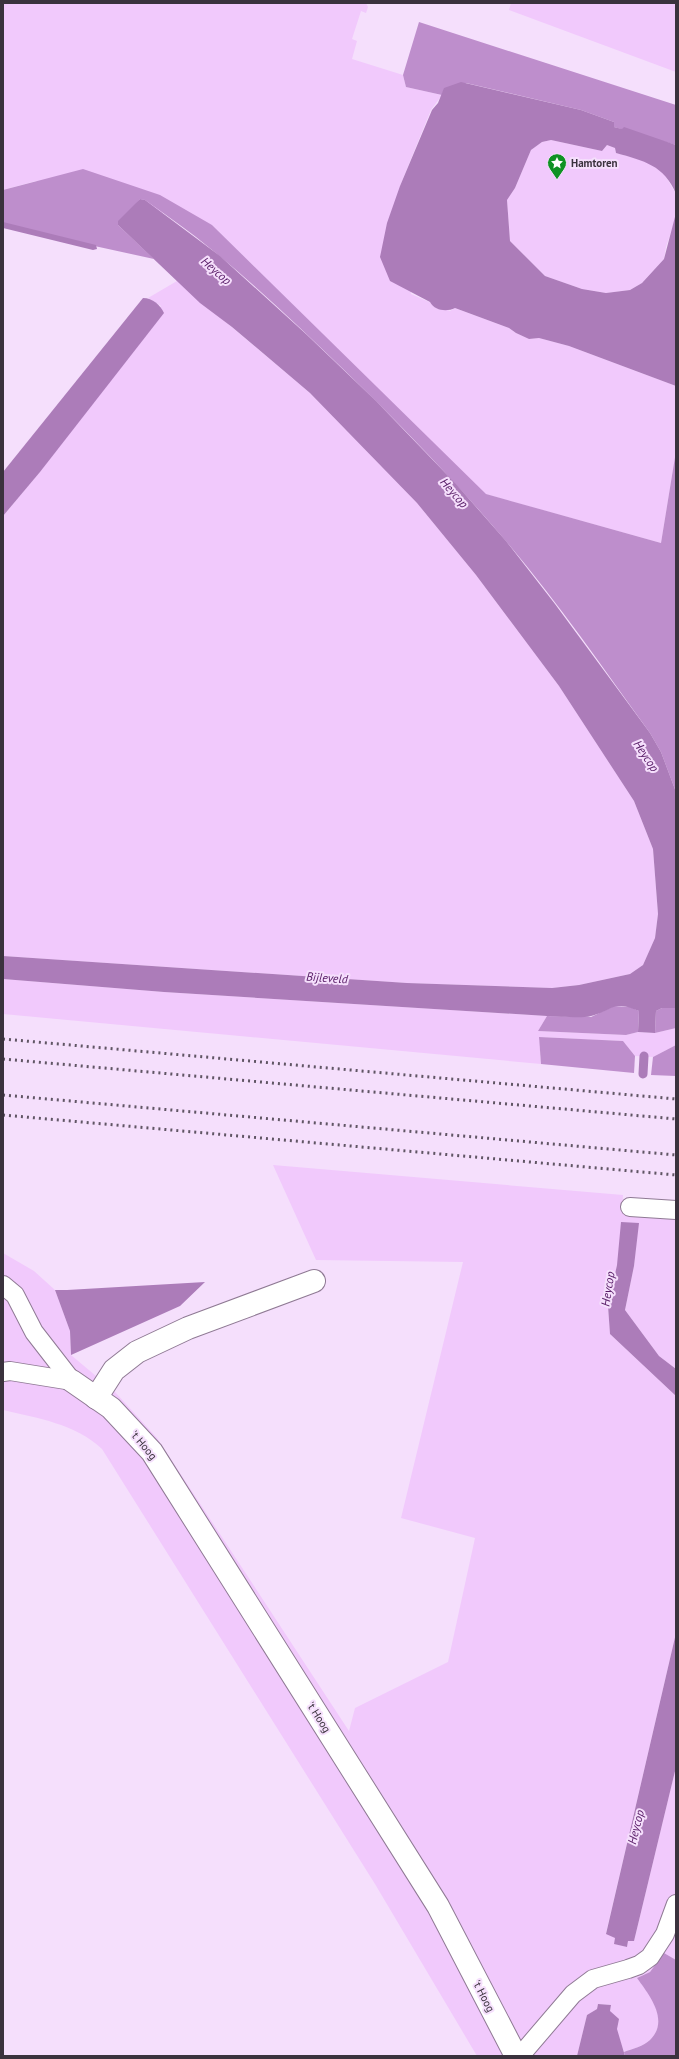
<svg xmlns="http://www.w3.org/2000/svg" width="679" height="2059" font-family="'PT Sans',sans-serif">
	<rect width="100%" height="100%" fill="#f5dffc"/>
	<!-- green -->
	<g fill="#f1c9fc">
		<path d="M 3,3 L 366,3 L 368,7 L 366,13 L 361,11 L 352,39 L 357,41 L 352,59 L 403,75 L 406,87 L 442,95 L 431,110 L 400,186 L 411,294 L 450,311 L 455,308 L 509,328 L 516,333 L 529,339 L 539,338 L 569,346 L 676,386 L 676,451 L 661,543 L 485,494 L 212,225 L 36,181 L 3,190 Z"/>
		<path d="M 511,3 L 676,3 L 676,72 L 509,10 Z"/>
		<path d="M 551,140 L 602,151 L 607,145 L 615,148 L 616,153 L 646,161 L 655,166 L 665,175 L 676,194 L 675,220 L 666,247 L 664,259 L 642,283 L 630,290 L 606,293 L 582,289 L 545,276 L 510,241 L 507,200 L 515,188 L 531,150 L 542,142 Z"/>
		<path d="M 177,281 L 310,393 L 417,503 L 476,575 L 559,686 L 634,801 L 653,849 L 658,914 L 655,938 L 643,965 L 630,974 L 579,985 L 552,988 L 407,983 L 3,956 L 3,516 L 40,472 L 161,306 L 148,298 Z"/>
		<path d="M 3,979 L 164,992 L 547,1016 L 538,1031 L 626,1035 L 638,1032 L 655,1033 L 676,1028 L 676,1045 L 653,1057 L 635,1056 L 623,1041 L 539,1037 L 541,1064 L 3,1014 Z"/>
		<path d="M 273,1165 L 623,1195 L 622,1213 L 676,1218 L 676,1369 L 659,1356 L 625,1310 L 634,1266 L 638,1223 L 617,1265 L 608,1306 L 610,1334 L 676,1396 L 676,1633 L 606,1933 L 615,1938 L 615,1944 L 627,1947 L 628,1941 L 634,1941 L 676,1767 L 676,1960 L 664,1953 L 650,1972 L 637,1978 C 650,1995 670,2020 650,2040 C 644,2046 632,2049 624,2052 L 610,2011 L 611,2005 L 598,2004 L 597,2009 L 587,2015 L 577,2056 L 477,2056 L 375,1884 L 102,1449 C 76,1424 37,1418 3,1410 L 3,1253 L 34,1271 L 55,1290 L 70,1331 L 71,1355 L 115,1392 L 157,1438 L 349,1731 L 355,1708 L 448,1662 L 475,1538 L 401,1518 L 463,1262 L 316,1260 Z"/>
	</g>
	<!-- forest -->
	<g fill="#be8ecc">
		<path d="M 419,22 L 676,105 L 676,145 L 614,127 L 614,122 L 581,110 L 466,83 L 443,92 L 442,95 L 406,87 L 403,75 Z"/>
		<path d="M 83,169 L 160,195 L 212,225 L 486,494 L 661,543 L 676,451 L 676,792 L 661,752 L 650,733 C 603,668 557,601 505,540 C 454,480 399,423 342,368 C 295,323 247,277 196,237 C 179,224 162,212 145,200 L 140,199 L 118,225 L 154,259 L 3,226 L 3,190 Z"/>
		<path d="M 614,1006 L 630,1007 L 639,1011 L 638,1032 L 626,1035 L 538,1031 L 547,1016 L 591,1017 Z"/>
		<path d="M 662,1008 L 676,1008 L 676,1028 L 655,1033 L 656,1011 Z"/>
		<path d="M 539,1037 L 623,1041 L 635,1056 L 634,1073 L 541,1064 Z"/>
		<path d="M 676,1045 L 676,1076 L 651,1075 L 653,1057 Z"/>
		<path d="M 664,1953 L 676,1960 L 676,2056 L 625,2056 L 624,2052 C 632,2049 644,2046 650,2040 C 670,2020 649,1995 637,1978 L 650,1972 Z"/>
	</g>
	<!-- water -->
	<g fill="#ac7cb9">
		<path d="M 461,82 L 581,110 L 614,122 L 614,127 L 622,129 L 624,127 L 676,145 L 676,194 C 664,165 644,161 616,153 L 615,148 L 607,145 L 602,151 L 551,140 L 542,142 L 531,150 L 515,188 L 507,200 L 510,241 L 545,276 L 582,289 L 606,293 L 630,290 L 642,283 L 664,259 L 676,213 L 676,386 L 569,346 L 539,338 L 529,339 L 516,333 L 509,328 L 455,308 C 447,312 435,311 430,302 L 390,281 L 380,257 L 387,223 L 400,186 L 432,110 L 438,103 L 444,88 Z"/>
		<path d="M 140,199 L 145,200 L 220,256 L 306,334 L 376,401 L 455,483 L 506,541 L 555,604 L 650,733 L 661,752 L 676,792 L 676,1008 L 662,1008 L 656,1011 L 655,1033 L 638,1032 L 639,1011 C 611,1000 615,1010 591,1016 C 580,1019 559,1016 547,1016 L 164,992 L 3,979 L 3,956 L 407,983 L 552,988 L 579,985 L 630,974 L 643,965 L 655,938 L 658,914 L 653,849 L 634,801 L 559,686 L 476,575 L 417,503 L 310,393 L 232,327 L 200,303 L 118,225 L 118,221 Z"/>
		<path d="M 3,222 L 96,245 L 97,249 L 93,250 L 3,228 Z"/>
		<path d="M 143,298 C 153,298 160,305 164,313 L 40,472 L 3,516 L 3,472 Z"/>
		<path d="M 621,1222 L 639,1223 L 634,1266 L 625,1310 L 659,1356 L 676,1369 L 676,1396 L 610,1334 L 608,1306 L 617,1265 Z"/>
		<path d="M 205,1282 L 180,1306 L 71,1355 L 70,1331 L 55,1290 L 67,1290 Z"/>
		<path d="M 676,1633 L 676,1767 L 634,1941 L 628,1941 L 627,1947 L 614,1944 L 615,1938 L 606,1934 Z"/>
		<path d="M 598,2004 L 611,2005 L 610,2011 L 619,2019 L 617,2029 L 625,2056 L 577,2056 L 587,2015 L 597,2009 Z"/>
	</g>
	<g fill="none" stroke-linecap="round" stroke-linejoin="round">
		<!-- stream -->
		<path stroke="#ac7cb9" stroke-width="9" d="M 643,1074 L 644,1056"/>
		<defs>
			<g id="service">
				<path d="M 630,1207 L 676,1210"/>
				<path d="M 3,1285 L 15,1295 L 34,1332 L 72,1381"/>
				<path d="M 3,1372 L 10,1371 L 72,1381"/>
				<path d="M 520,2056 L 573,1994 L 593,1979 L 628,1969 L 639,1965 L 650,1957 L 665,1934 L 676,1904"/>
			</g>
			<g id="minor">
				<path d="M 72,1381 L 111,1408 L 152,1452 L 438,1906 L 516,2056"/>
				<path d="M 96,1398 L 114,1370 L 137,1352 L 188,1328 L 314,1281"/>
			</g>
		</defs>
		<!-- service casing -->
		<use href="#service" stroke="#8f7a94" stroke-width="20"/>
		<!-- minor casing -->
		<use href="#minor" stroke="#8f7a94" stroke-width="24"/>
		<!-- service -->
		<use href="#service" stroke="#fff" stroke-width="18"/>
		<!-- minor -->
		<use href="#minor" stroke="#fff" stroke-width="22"/>
		<!-- rail -->
		<g stroke="#605564" stroke-width="3" stroke-dasharray="2 4" stroke-linecap="butt">
			<path d="M 3,1039 L 676,1099"/>
			<path d="M 3,1059 L 676,1119"/>
			<path d="M 3,1095 L 676,1155"/>
			<path d="M 3,1115 L 676,1175"/>
		</g>
	</g>
	<!-- icons -->
	<defs>
		<symbol id="sight-pin" viewBox="-11 -11 22 30"><path d="M0 17L-7.5 6A9.5 9.5 0 1 1 7.5 6Z" fill="#0f9223" stroke="#f5dffc"/><path d="M0-6L1.8-2.2L6-1.7L2.9 1.2L3.7 5.4L0 3.3L-3.7 5.4L-2.9 1.2L-6-1.7L-1.8-2.2Z" fill="#fff"/></symbol>
	</defs>
	<g fill-rule="evenodd">
		<use href="#sight-pin" x="546" y="152" width="22" height="30"/>
	</g>
	<g text-anchor="middle" stroke-width="4" stroke-linejoin="round" paint-order="stroke">
		<!-- poi labels -->
		<g font-size="11" font-weight="bold" fill="#3a323d" stroke="#f5dffc" text-anchor="start">
			<text x="571" y="167">Hamtoren</text>
		</g>
		<!-- street labels -->
		<g font-size="11" fill="#3a323d" stroke="#f5dffc">
			<text transform="translate(144 1445) rotate(50)" y="4">'t Hoog</text>
			<text transform="translate(319 1717) rotate(58)" y="4">'t Hoog</text>
			<text transform="translate(484 1996) rotate(63)" y="4">'t Hoog</text>
		</g>
		<!-- water labels -->
		<g font-size="12" font-style="italic" fill="#561a65" stroke="#f5dffc">
			<text transform="translate(216 271) rotate(41)" y="4">Heycop</text>
			<text transform="translate(454 493) rotate(49)" y="4">Heycop</text>
			<text transform="translate(646 756) rotate(56)" y="4">Heycop</text>
			<text transform="translate(327 978) rotate(4)" y="4">Bijleveld</text>
			<text transform="translate(608 1289) rotate(-81)" y="4">Heycop</text>
			<text transform="translate(636 1827) rotate(-76)" y="4">Heycop</text>
		</g>
	</g>
	<!-- border -->
	<rect width="679" height="2059" fill="none" stroke="#3a323d" stroke-width="8"/>
</svg>
